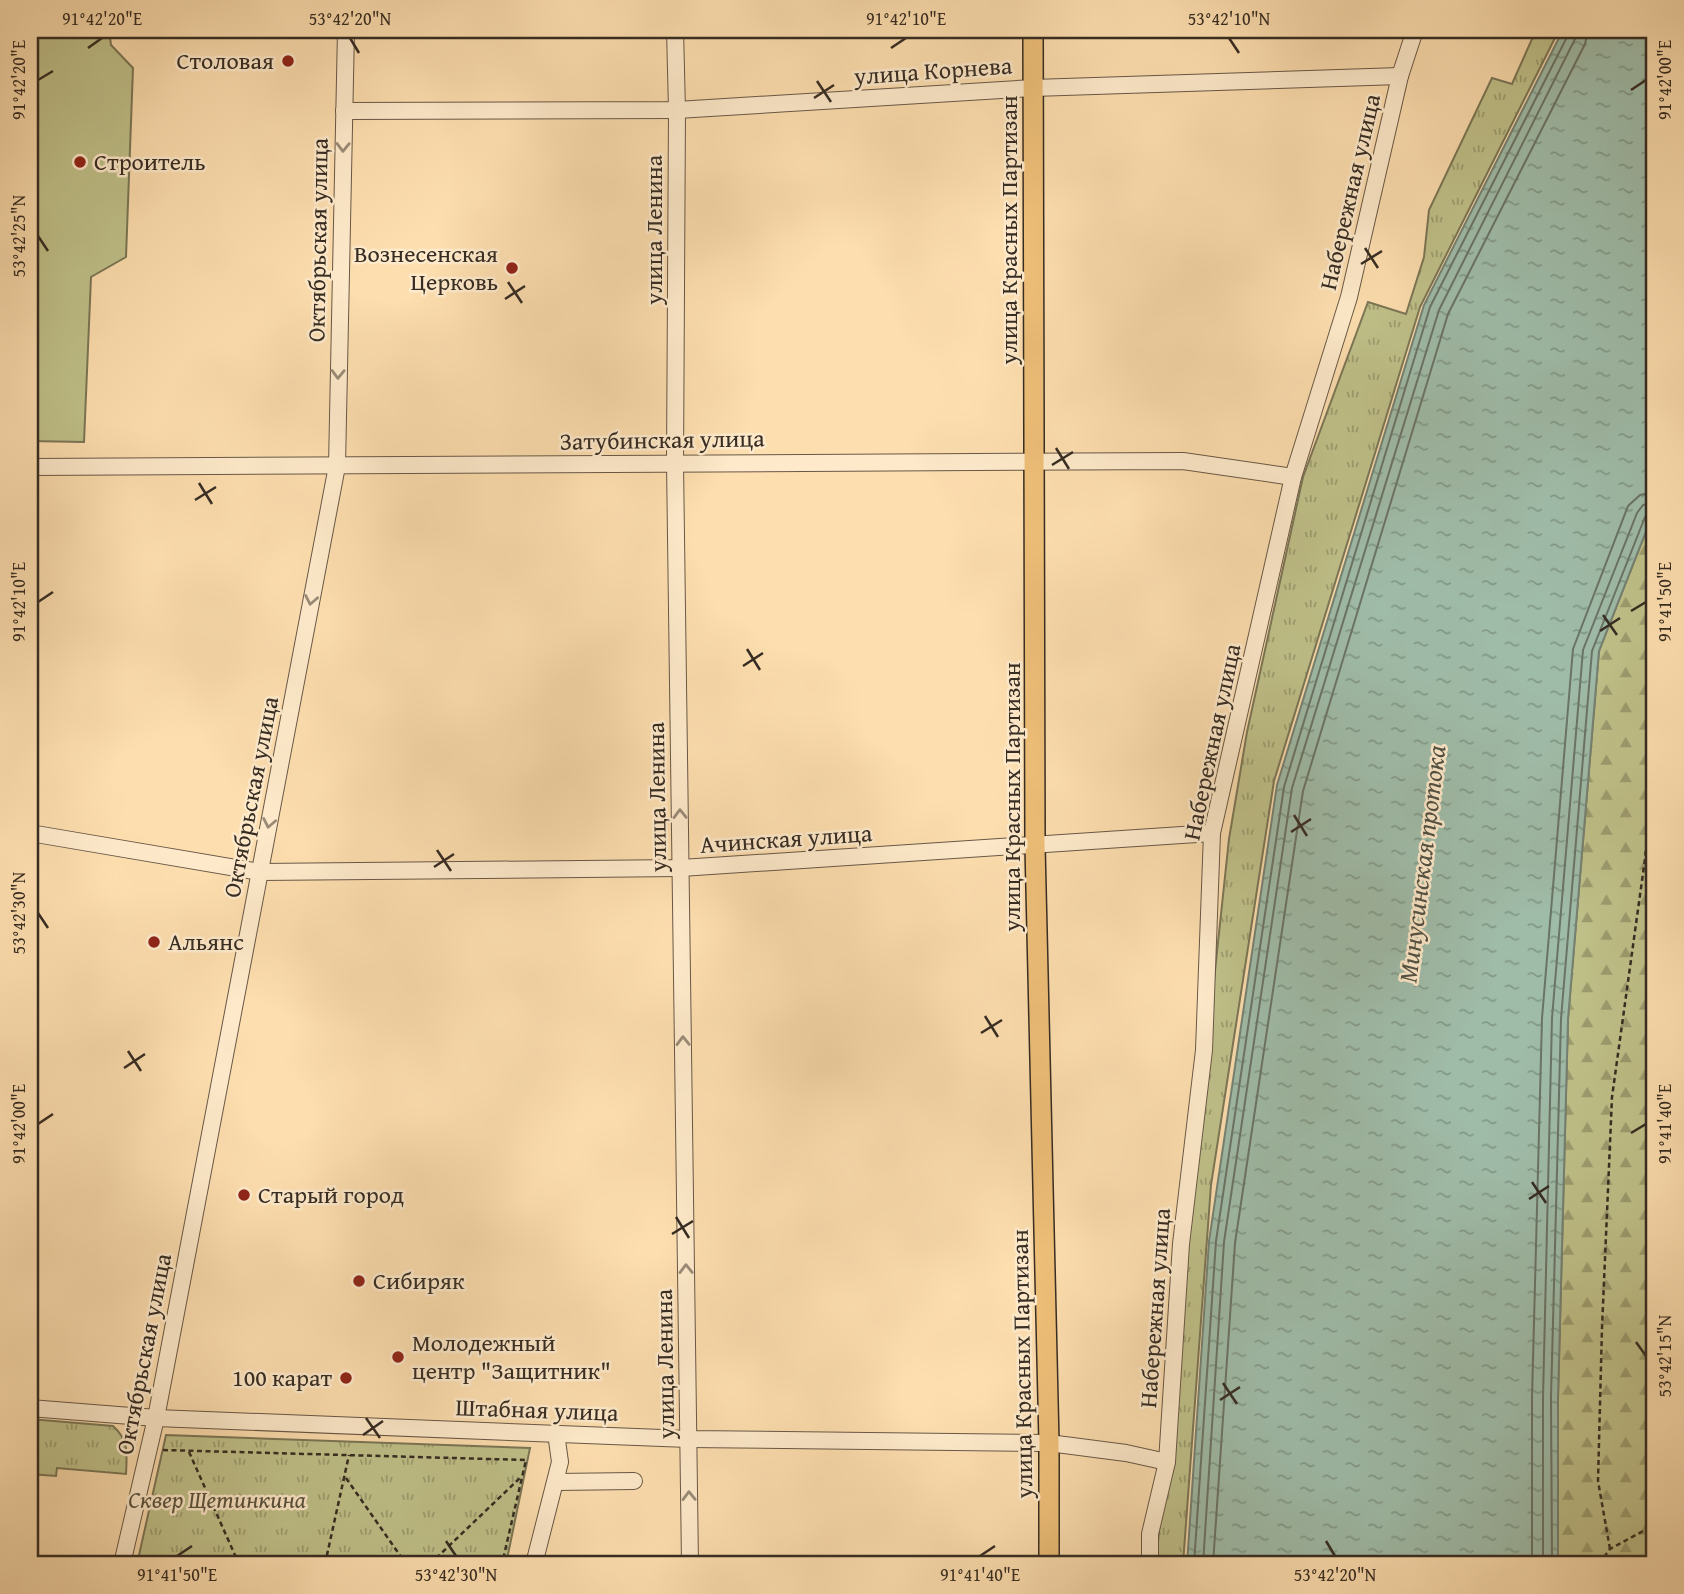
<svg xmlns="http://www.w3.org/2000/svg" width="1684" height="1594" font-family="'Gentium Book Plus',serif">
	<defs>
		<pattern id="grass-tufts" width="24" height="20" patternUnits="userSpaceOnUse" patternTransform="scale(1.75)"><rect width="24" height="20" fill="#c0c18a"/><path d="M3 7l-1-3M5 7V3M7 7l1-3M15 17l-1-3M17 17v-4M19 17l1-3" fill="none" stroke="#9d9d70"/></pattern>
		<pattern id="forest-firs" width="22" height="20" patternUnits="userSpaceOnUse" patternTransform="scale(1.75)"><rect width="22" height="20" fill="#c0c18a"/><path d="M5 1l3.5 6h-7zM16 11l3.5 6h-7z" fill="#9d9d70"/></pattern>
		<pattern id="water-ripples" width="26" height="14" patternUnits="userSpaceOnUse" patternTransform="scale(1.75)"><rect width="26" height="14" fill="#9fbca9"/><path d="M2 4q2-2 4 0t4 0M15 11q2-2 4 0t4 0" fill="none" stroke="#829989"/></pattern>
	</defs>
	<rect width="100%" height="100%" fill="#fddeaf"/>
	<filter id="stains"><feTurbulence type="fractalNoise" baseFrequency=".00286" numOctaves="4"/><feColorMatrix values="0 0 0 0 .2 0 0 0 0 .09 0 0 0 0 .02 0 0 0 .5 -.17"/></filter>
	<radialGradient id="worn" r=".72"><stop offset=".6" stop-color="#630" stop-opacity="0"/><stop offset="1" stop-color="#630" stop-opacity=".3"/></radialGradient>
	<!-- grass -->
	<g fill="url(#grass-tufts)" stroke="#7b7656" stroke-width="2">
		<path d="M 1536,30 L 1559,30 L 1420,307 L 1274,781 L 1211,1185 L 1183,1564 L 1156,1564 L 1183,1271 L 1229,839 L 1247,732 L 1303,477 L 1368,302 L 1406,314 L 1424,257 L 1429,210 L 1492,78 L 1512,84 Z"/>
		<path d="M 30,1419 L 113,1426 C 129,1440 127,1454 126,1474 L 57,1468 L 56,1476 L 30,1474 Z"/>
		<path d="M 166,1435 L 530,1448 L 506,1564 L 137,1564 Z"/>
	</g>
	<!-- forest -->
	<path fill="url(#forest-firs)" stroke="#7b7656" stroke-width="2" d="M 1654,511 L 1654,1564 L 1558,1564 L 1558,1398 L 1568,1019 L 1599,651 Z"/>
	<!-- garden -->
	<path fill="#c0c18a" stroke="#7b7656" stroke-width="2" d="M 30,30 L 109,30 L 111,45 L 133,68 L 126,257 L 91,277 L 84,442 L 30,441 Z"/>
	<!-- water -->
	<path fill="url(#water-ripples)" stroke="#758273" stroke-width="2" d="M 1563,30 L 1654,30 L 1654,511 L 1599,651 L 1568,1019 L 1558,1398 L 1558,1564 L 1187,1564 L 1209,1241 L 1277,785 L 1424,305 Z"/>
	<g fill="none" stroke-linecap="round" stroke-linejoin="round">
		<!-- shore -->
		<g stroke="#6a7466" stroke-width="2">
			<path d="M 1194,1564 L 1216,1241 L 1284,787 L 1430,307 L 1568,35 L 1568,30"/>
			<path d="M 1203,1564 L 1224,1242 L 1292,788 L 1439,310 L 1575,39 L 1577,30"/>
			<path d="M 1213,1564 L 1235,1243 L 1303,791 L 1448,314 L 1585,44 L 1588,30"/>
			<path d="M 1532,1564 L 1532,1398 L 1542,1018 L 1573,649 L 1628,506 L 1640,495 L 1654,492"/>
			<path d="M 1543,1564 L 1543,1398 L 1552,1018 L 1583,650 L 1637,513 L 1643,505 L 1654,503"/>
			<path d="M 1552,1564 L 1551,1398 L 1561,1019 L 1592,651 L 1645,517 L 1649,512 L 1654,512"/>
		</g>
		<defs>
			<g id="minor">
				<path d="M 675,30 L 677,110 L 675,463 L 690,1564"/>
				<path d="M 344,111 L 677,110 L 1033,88 L 1400,76"/>
				<path d="M 30,467 L 1183,461 L 1293,477"/>
				<path d="M 30,833 L 260,872 L 681,868 L 1212,833"/>
				<path d="M 30,1408 L 156,1418 L 688,1439 L 1049,1443 L 1126,1453 L 1167,1462"/>
				<path d="M 556,1482 L 634,1481"/>
				<path d="M 122,1564 L 156,1418 L 337,466 L 346,30"/>
				<path d="M 534,1564 L 560,1462 L 556,1433"/>
				<path d="M 1150,1564 L 1150,1534 L 1167,1462 L 1181,1244 L 1204,1050 L 1212,833 L 1293,477 L 1349,297 L 1400,76 L 1415,30"/>
			</g>
			<path id="major" d="M 1033,30 L 1035,846 L 1049,1443 L 1049,1564"/>
		</defs>
		<!-- minor casing -->
		<use href="#minor" stroke="#685846" stroke-width="18"/>
		<!-- major casing -->
		<use href="#major" stroke="#362c23" stroke-width="22"/>
		<!-- path -->
		<g stroke="#362c23" stroke-width="2.5" stroke-dasharray="5 3.5" stroke-linecap="butt">
			<path d="M 163,1450 L 526,1460 L 502,1564"/>
			<path d="M 189,1452 L 239,1564"/>
			<path d="M 346,1478 L 406,1564"/>
			<path d="M 1610,1549 L 1598,1481 L 1602,1328 L 1612,1097 L 1645,859 L 1654,764"/>
			<path d="M 325,1564 L 349,1455"/>
			<path d="M 430,1564 L 521,1477"/>
			<path d="M 1599,1564 L 1610,1549 L 1645,1530 L 1654,1529"/>
		</g>
		<!-- minor -->
		<use href="#minor" stroke="#feeacb" stroke-width="16"/>
		<!-- major -->
		<use href="#major" stroke="#eebf78" stroke-width="19"/>
	</g>
	<!-- one-way arrows -->
	<defs><path id="oneway-chevron" d="M-2-3.5L2.5 0L-2 3.5" fill="none" stroke-width="1.6" stroke-linecap="round" stroke-linejoin="round" transform="scale(1.75)"/></defs>
	<g stroke="#9a8b77">
		<use href="#oneway-chevron" transform="translate(343 147) rotate(91)"/>
		<use href="#oneway-chevron" transform="translate(338 374) rotate(91)"/>
		<use href="#oneway-chevron" transform="translate(311 600) rotate(101)"/>
		<use href="#oneway-chevron" transform="translate(680 814) rotate(-91)"/>
		<use href="#oneway-chevron" transform="translate(269 823) rotate(101)"/>
		<use href="#oneway-chevron" transform="translate(683 1041) rotate(-91)"/>
		<use href="#oneway-chevron" transform="translate(686 1269) rotate(-91)"/>
		<use href="#oneway-chevron" transform="translate(689 1496) rotate(-91)"/>
	</g>
	<!-- ticks -->
	<path fill="none" stroke="#362c23" stroke-width="2.5" d="M 350,38 L 359,53M 1229,38 L 1239,53M 88,48 L 102,38M 891,48 L 906,38M 38,80 L 53,71M 817,81 L 831,102M 1631,90 L 1646,80M 814,98 L 834,85M 38,236 L 48,251M 1365,248 L 1378,268M 1361,264 L 1382,251M 508,282 L 522,303M 505,299 L 525,286M 1056,448 L 1069,469M 1052,465 L 1073,452M 199,483 L 212,504M 195,500 L 216,487M 38,602 L 53,592M 1631,611 L 1646,602M 1603,615 L 1617,635M 1600,631 L 1620,618M 747,649 L 760,670M 743,666 L 763,653M 1294,815 L 1307,836M 1291,832 L 1311,819M 437,850 L 451,871M 434,867 L 454,854M 38,913 L 48,928M 985,1016 L 998,1037M 981,1033 L 1002,1020M 128,1051 L 141,1071M 124,1068 L 145,1054M 38,1124 L 53,1114M 1631,1133 L 1646,1124M 1532,1182 L 1546,1203M 1529,1199 L 1549,1186M 676,1217 L 689,1238M 672,1234 L 693,1221M 1636,1342 L 1646,1356M 1223,1383 L 1237,1404M 1220,1400 L 1240,1387M 366,1418 L 380,1438M 363,1435 L 383,1421M 446,1541 L 456,1556M 1326,1541 L 1335,1556M 177,1556 L 192,1546M 980,1556 L 995,1546"/>
	<!-- markers -->
	<g fill="#8f2418" stroke="#feeacb" stroke-width="2.5">
		<circle cx="288" cy="61" r="7"/>
		<circle cx="80" cy="162" r="7"/>
		<circle cx="512" cy="268" r="7"/>
		<circle cx="154" cy="942" r="7"/>
		<circle cx="244" cy="1195" r="7"/>
		<circle cx="359" cy="1281" r="7"/>
		<circle cx="398" cy="1357" r="7"/>
		<circle cx="346" cy="1378" r="7"/>
	</g>
	<g text-anchor="middle" stroke-width="5" stroke-linejoin="round" paint-order="stroke">
		<!-- poi labels -->
		<g font-size="24" fill="#362c23" stroke="#feeacb" text-anchor="start">
			<text x="274" y="69" text-anchor="end">Столовая</text>
			<text x="94" y="170">Строитель</text>
			<text x="498" y="262" text-anchor="end">Вознесенская<tspan x="498" dy="28">Церковь</tspan></text>
			<text x="168" y="950">Альянс</text>
			<text x="258" y="1203">Старый город</text>
			<text x="373" y="1289">Сибиряк</text>
			<text x="412" y="1351">Молодежный<tspan x="412" dy="28">центр "Защитник"</tspan></text>
			<text x="332" y="1386" text-anchor="end">100 карат</text>
		</g>
		<!-- street labels -->
		<g font-size="24" fill="#362c23" stroke="#feeacb">
			<text transform="translate(933 71) rotate(-4)" y="8">улица Корнева</text>
			<text transform="translate(1350 192) rotate(-77)" y="8">Набережная улица</text>
			<text transform="translate(654 230) rotate(-90)" y="8">улица Ленина</text>
			<text transform="translate(1009 230) rotate(-90)" y="8">улица Красных Партизан</text>
			<text transform="translate(318 240) rotate(-89)" y="8">Октябрьская улица</text>
			<text transform="translate(662 440) rotate(-1)" y="8">Затубинская улица</text>
			<text transform="translate(1212 742) rotate(-78)" y="8">Набережная улица</text>
			<text transform="translate(251 797) rotate(-79)" y="8">Октябрьская улица</text>
			<text transform="translate(657 797) rotate(-91)" y="8">улица Ленина</text>
			<text transform="translate(1012 797) rotate(-90)" y="8">улица Красных Партизан</text>
			<text transform="translate(786 839) rotate(-4)" y="8">Ачинская улица</text>
			<text transform="translate(1155 1308) rotate(-86)" y="8">Набережная улица</text>
			<text transform="translate(144 1354) rotate(-79)" y="8">Октябрьская улица</text>
			<text transform="translate(665 1364) rotate(-91)" y="8">улица Ленина</text>
			<text transform="translate(1022 1364) rotate(-91)" y="8">улица Красных Партизан</text>
			<text transform="translate(537 1410) rotate(2)" y="8">Штабная улица</text>
		</g>
		<!-- park labels -->
		<g font-size="24" font-style="italic" fill="#58513d" stroke="#feeacb">
			<text x="217" y="1508">Сквер Щетинкина</text>
		</g>
		<!-- water labels -->
		<g font-size="26" font-style="italic" fill="#505044" stroke="#feeacb">
			<text transform="translate(1422 864) rotate(-83)" y="9">Минусинская протока</text>
		</g>
	</g>
	<!-- margin -->
	<rect width="1684" height="1594" fill="none" stroke="#fddeaf" stroke-width="77"/>
	<rect x="38" y="38" width="1608" height="1518" fill="none" stroke="#362c23" stroke-width="2.5"/>
	<g font-size="18" text-anchor="middle" fill="#362c23">
		<text x="102" y="25">91°42'20"E</text>
		<text x="350" y="25">53°42'20"N</text>
		<text x="906" y="25">91°42'10"E</text>
		<text x="1229" y="25">53°42'10"N</text>
		<text transform="translate(1665 80) rotate(-90)" y="6">91°42'00"E</text>
		<text transform="translate(19 80) rotate(-90)" y="6">91°42'20"E</text>
		<text transform="translate(19 236) rotate(-90)" y="6">53°42'25"N</text>
		<text transform="translate(1665 602) rotate(-90)" y="6">91°41'50"E</text>
		<text transform="translate(19 602) rotate(-90)" y="6">91°42'10"E</text>
		<text transform="translate(19 913) rotate(-90)" y="6">53°42'30"N</text>
		<text transform="translate(1665 1124) rotate(-90)" y="6">91°41'40"E</text>
		<text transform="translate(19 1124) rotate(-90)" y="6">91°42'00"E</text>
		<text transform="translate(1665 1356) rotate(-90)" y="6">53°42'15"N</text>
		<text x="177" y="1581">91°41'50"E</text>
		<text x="456" y="1581">53°42'30"N</text>
		<text x="980" y="1581">91°41'40"E</text>
		<text x="1335" y="1581">53°42'20"N</text>
	</g>
	<rect width="100%" height="100%" filter="url(#stains)"/>
	<rect width="100%" height="100%" fill="url(#worn)"/>
</svg>
